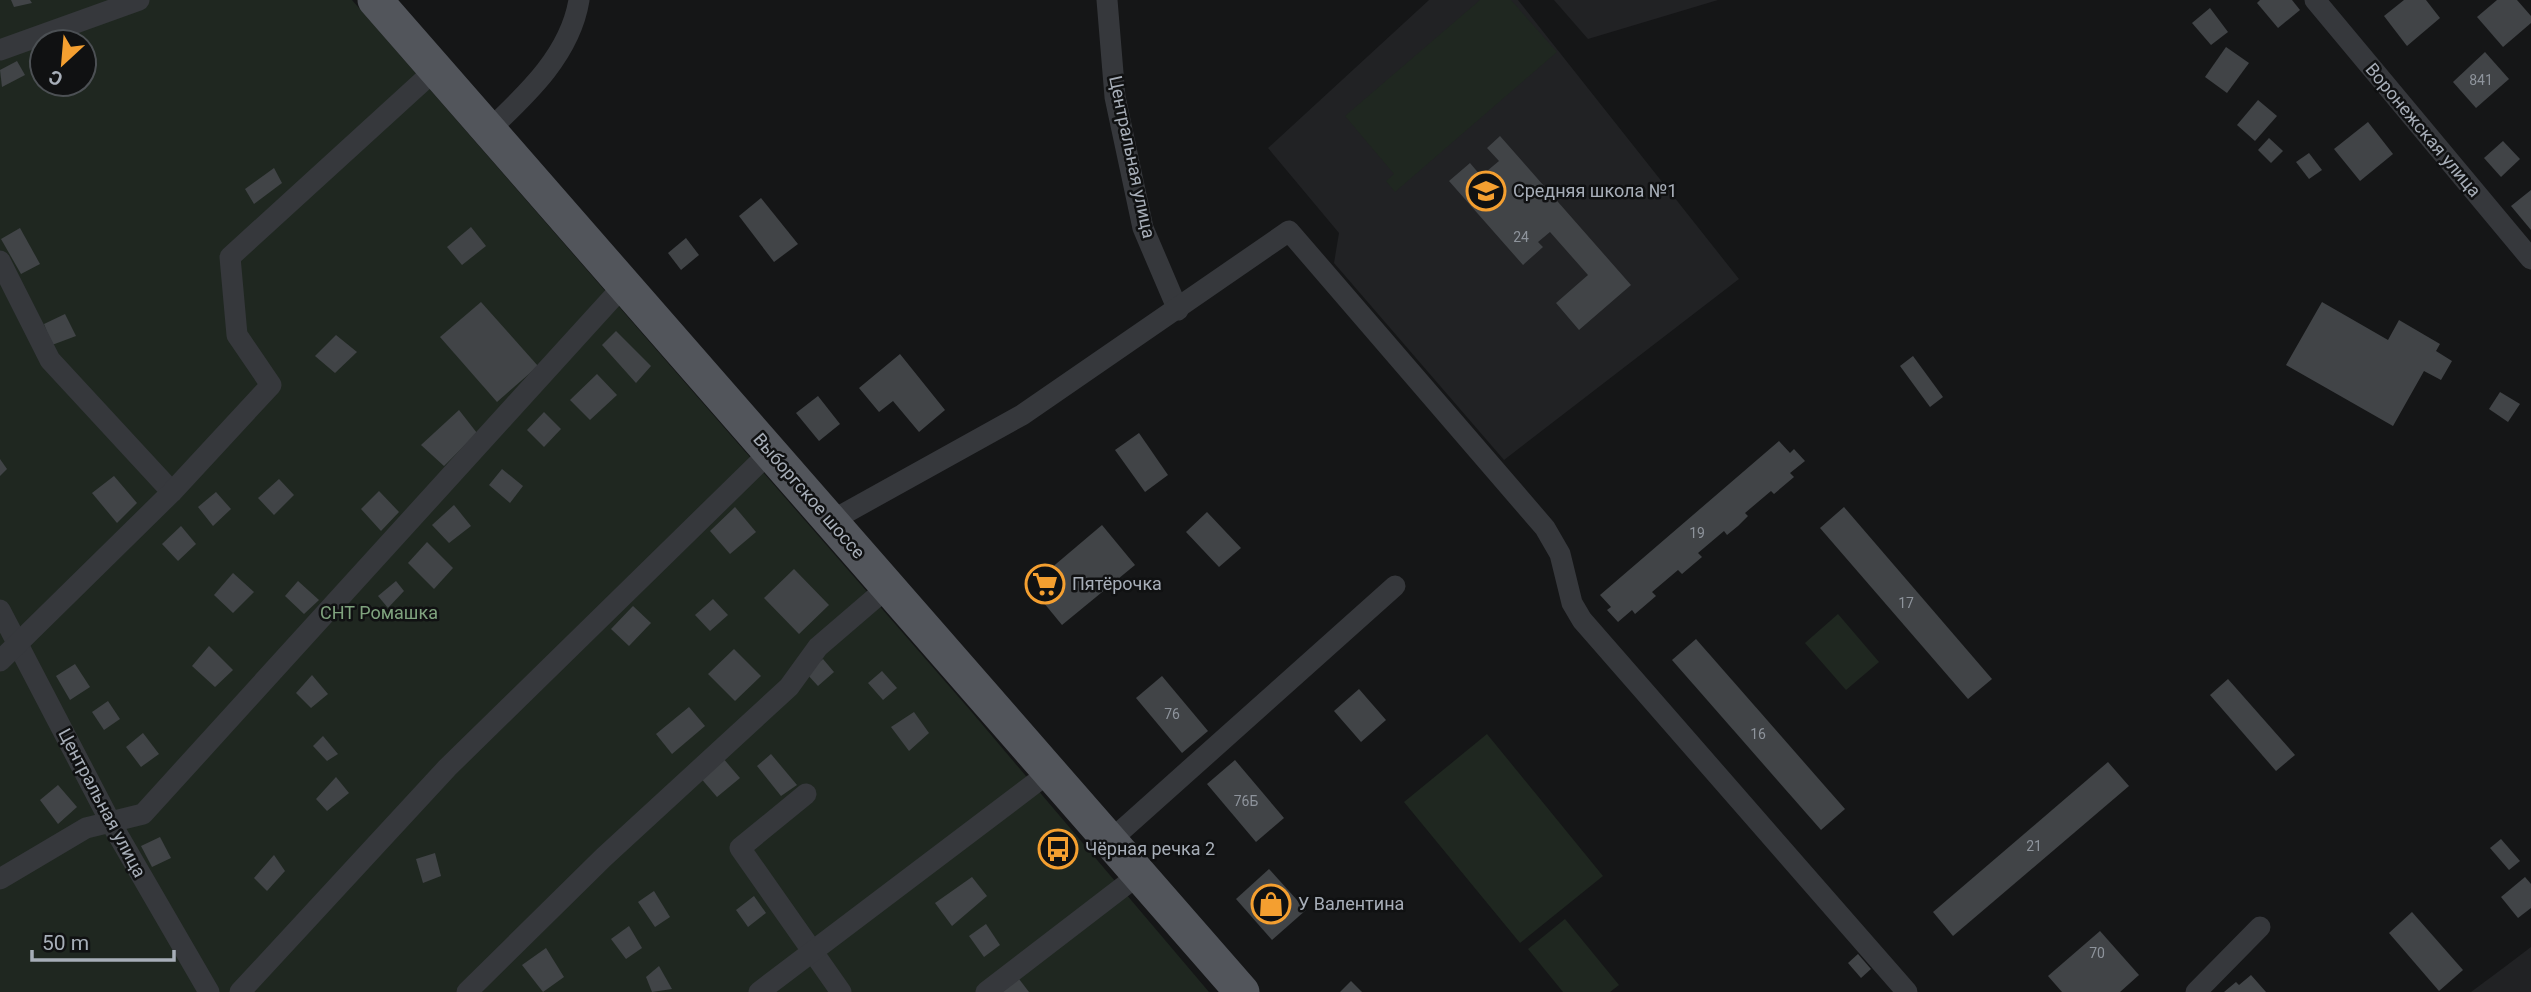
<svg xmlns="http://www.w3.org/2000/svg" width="2531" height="992" font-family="Roboto,sans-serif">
	<rect width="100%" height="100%" fill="#151617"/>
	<!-- built -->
	<g fill="#212224">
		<path d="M 1429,0 L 1518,0 L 1739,279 L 1504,460 L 1334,263 L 1339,233 L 1268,148 Z"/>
		<path d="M 1554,0 L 1718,0 L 1588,39 Z"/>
		<path d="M 2531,947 L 2531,992 L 2471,992 L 2506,966 Z"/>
	</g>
	<!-- green -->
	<g fill="#1f2720" fill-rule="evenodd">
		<path d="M 0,0 L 352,0 L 970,710 L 1209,992 L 0,992 ZM 42,42 L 84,42 L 84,84 L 42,84 Z"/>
		<path d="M 1480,0 L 1511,0 L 1557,52 L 1395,192 L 1386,181 L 1394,174 L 1345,116 Z"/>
		<path d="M 1838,614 L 1879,662 L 1846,690 L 1805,643 Z"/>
		<path d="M 1487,734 L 1603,876 L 1520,943 L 1404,802 Z"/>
		<path d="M 1565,919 L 1619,985 L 1610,992 L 1563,992 L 1528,949 Z"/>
	</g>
	<!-- building -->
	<g fill="#414447">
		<path d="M 11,0 L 30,0 L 32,3 L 14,7 Z"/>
		<path d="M 2260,0 L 2292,0 L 2300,10 L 2278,28 L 2257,3 Z"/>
		<path d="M 2404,0 L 2426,0 L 2440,18 L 2407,46 L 2384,16 Z"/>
		<path d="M 2497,0 L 2517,0 L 2531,16 L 2531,23 L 2503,47 L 2477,17 Z"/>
		<path d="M 2210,8 L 2228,32 L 2211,45 L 2192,23 Z"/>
		<path d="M 2226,47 L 2249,63 L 2227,93 L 2205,77 Z"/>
		<path d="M 2485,52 L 2509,79 L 2476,108 L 2453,82 Z"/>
		<path d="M 17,61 L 25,75 L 2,87 L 0,70 Z"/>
		<path d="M 2258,100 L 2277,116 L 2255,141 L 2237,125 Z"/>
		<path d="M 2368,122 L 2393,154 L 2360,181 L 2334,149 Z"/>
		<path d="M 1500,136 L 1631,285 L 1579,330 L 1556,303 L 1588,275 L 1550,232 L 1538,242 L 1543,247 L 1523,265 L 1449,181 L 1470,163 L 1481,176 L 1499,161 L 1487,148 Z"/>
		<path d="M 2269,138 L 2283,151 L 2271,163 L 2258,150 Z"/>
		<path d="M 2503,141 L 2520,159 L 2501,177 L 2484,158 Z"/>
		<path d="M 2309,153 L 2322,170 L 2309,179 L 2296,162 Z"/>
		<path d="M 274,168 L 282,183 L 254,204 L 245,189 Z"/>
		<path d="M 2531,190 L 2531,230 L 2511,206 Z"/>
		<path d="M 761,198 L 798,244 L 774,262 L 739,216 Z"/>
		<path d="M 471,227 L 486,246 L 462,265 L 447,247 Z"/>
		<path d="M 20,228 L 40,264 L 21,274 L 1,239 Z"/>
		<path d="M 686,238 L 699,255 L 681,270 L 668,253 Z"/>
		<path d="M 481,302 L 538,366 L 497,402 L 440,337 Z"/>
		<path d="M 2322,302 L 2388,340 L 2399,320 L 2440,344 L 2436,351 L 2452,361 L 2441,380 L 2424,371 L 2393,426 L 2286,365 Z"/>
		<path d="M 65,314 L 76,336 L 52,345 L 44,324 Z"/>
		<path d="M 616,331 L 651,366 L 636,383 L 602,345 Z"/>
		<path d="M 336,335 L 357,352 L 335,373 L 315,356 Z"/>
		<path d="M 900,354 L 945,410 L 919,432 L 893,401 L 879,412 L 859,388 Z"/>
		<path d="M 1913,356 L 1943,397 L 1930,407 L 1900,366 Z"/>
		<path d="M 597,374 L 617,395 L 590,420 L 570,400 Z"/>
		<path d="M 2500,392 L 2520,404 L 2508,422 L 2489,409 Z"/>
		<path d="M 818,396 L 840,424 L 819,441 L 796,413 Z"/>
		<path d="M 459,410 L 477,433 L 444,466 L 421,445 Z"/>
		<path d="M 544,412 L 561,429 L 544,447 L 527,430 Z"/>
		<path d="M 1139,433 L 1168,475 L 1145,492 L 1115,450 Z"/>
		<path d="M 1779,441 L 1790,453 L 1794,449 L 1805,461 L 1790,473 L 1794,477 L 1774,494 L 1771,491 L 1745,513 L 1748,516 L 1738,526 L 1727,535 L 1724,531 L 1698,553 L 1702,557 L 1682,574 L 1678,570 L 1652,592 L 1656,596 L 1635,614 L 1632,610 L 1618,622 L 1607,610 L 1611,607 L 1600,595 Z"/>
		<path d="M 0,459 L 7,469 L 0,476 Z"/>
		<path d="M 502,469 L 523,486 L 510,503 L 489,485 Z"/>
		<path d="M 114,476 L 137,503 L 117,523 L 92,493 Z"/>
		<path d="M 279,479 L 294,495 L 274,515 L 258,498 Z"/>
		<path d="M 379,491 L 399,512 L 381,531 L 361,509 Z"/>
		<path d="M 216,492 L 231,509 L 213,526 L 198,507 Z"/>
		<path d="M 454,505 L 471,526 L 449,543 L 432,525 Z"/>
		<path d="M 735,507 L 756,532 L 730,554 L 710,531 Z"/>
		<path d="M 1844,507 L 1992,679 L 1968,699 L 1820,528 Z"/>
		<path d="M 1207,512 L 1241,548 L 1219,567 L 1186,532 Z"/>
		<path d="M 1102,525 L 1135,565 L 1062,625 L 1030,586 Z"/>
		<path d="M 181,526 L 196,544 L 178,561 L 162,544 Z"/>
		<path d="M 427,542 L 453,568 L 434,589 L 408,563 Z"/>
		<path d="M 794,569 L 829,605 L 799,634 L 764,598 Z"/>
		<path d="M 233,573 L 254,592 L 233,613 L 214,595 Z"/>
		<path d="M 298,581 L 319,600 L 304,614 L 285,596 Z"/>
		<path d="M 396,581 L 404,591 L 388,608 L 378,596 Z"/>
		<path d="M 713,599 L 728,615 L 710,631 L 695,615 Z"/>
		<path d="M 633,606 L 651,623 L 629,646 L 611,629 Z"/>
		<path d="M 1696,639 L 1845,809 L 1821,830 L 1672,660 Z"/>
		<path d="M 209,646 L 233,670 L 215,687 L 192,666 Z"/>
		<path d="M 734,649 L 761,676 L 735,701 L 708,674 Z"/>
		<path d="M 823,659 L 834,672 L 818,686 L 806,673 Z"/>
		<path d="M 75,664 L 90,687 L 70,700 L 56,676 Z"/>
		<path d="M 882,671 L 897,688 L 883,700 L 868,683 Z"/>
		<path d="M 312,675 L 328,694 L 311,708 L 296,693 Z"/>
		<path d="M 1162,676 L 1208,731 L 1182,753 L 1136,698 Z"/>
		<path d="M 2228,679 L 2295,755 L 2276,771 L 2210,695 Z"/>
		<path d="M 1359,689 L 1386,720 L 1361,742 L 1334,711 Z"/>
		<path d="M 108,701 L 120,719 L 104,730 L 92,712 Z"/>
		<path d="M 689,707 L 705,726 L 672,754 L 656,734 Z"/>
		<path d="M 914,712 L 929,733 L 909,751 L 891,727 Z"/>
		<path d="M 143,733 L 159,754 L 141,767 L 126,747 Z"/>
		<path d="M 323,736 L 338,754 L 327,761 L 313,746 Z"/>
		<path d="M 771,754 L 797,785 L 781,796 L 757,766 Z"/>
		<path d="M 722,757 L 740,778 L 717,797 L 699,776 Z"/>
		<path d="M 1235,760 L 1284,818 L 1256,842 L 1207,784 Z"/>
		<path d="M 2108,762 L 2129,786 L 1953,936 L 1933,912 Z"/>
		<path d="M 336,777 L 349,793 L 327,811 L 316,799 Z"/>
		<path d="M 58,785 L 77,807 L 58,824 L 40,800 Z"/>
		<path d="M 160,837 L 171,858 L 152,867 L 141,846 Z"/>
		<path d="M 2501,839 L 2520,861 L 2509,870 L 2490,848 Z"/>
		<path d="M 435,853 L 441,876 L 423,883 L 416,859 Z"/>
		<path d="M 274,855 L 285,871 L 267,891 L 254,878 Z"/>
		<path d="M 1269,869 L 1306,910 L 1272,940 L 1236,899 Z"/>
		<path d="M 972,877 L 987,896 L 952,926 L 935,903 Z"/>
		<path d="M 2525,877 L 2531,884 L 2531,908 L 2518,918 L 2501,897 Z"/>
		<path d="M 654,891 L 670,917 L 655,927 L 638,902 Z"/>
		<path d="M 754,896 L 766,913 L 748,927 L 736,910 Z"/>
		<path d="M 2412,912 L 2463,970 L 2439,991 L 2389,933 Z"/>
		<path d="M 986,924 L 1000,945 L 984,957 L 969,936 Z"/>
		<path d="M 629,926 L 642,948 L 626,959 L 611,939 Z"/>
		<path d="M 2100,931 L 2139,975 L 2120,992 L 2062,992 L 2048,976 Z"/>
		<path d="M 546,948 L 564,977 L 543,992 L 522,965 Z"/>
		<path d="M 1858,954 L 1871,969 L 1861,978 L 1848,963 Z"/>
		<path d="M 659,966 L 672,989 L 652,992 L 646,977 Z"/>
		<path d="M 2251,975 L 2266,992 L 2224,992 L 2236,982 L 2239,985 Z"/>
		<path d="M 1019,979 L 1029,992 L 1002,992 Z"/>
		<path d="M 1351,981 L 1362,992 L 1340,992 Z"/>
	</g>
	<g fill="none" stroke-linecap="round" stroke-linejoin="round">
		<!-- minor -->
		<g stroke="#36383c" stroke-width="21">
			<path d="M 1107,0 L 1115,97 L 1143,228 L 1178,310"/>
			<path d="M 2315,0 L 2531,259"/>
			<path d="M 0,50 L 139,0"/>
			<path d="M 488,131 C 526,95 570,55 579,0"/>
			<path d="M 0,261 L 50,360 L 172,492"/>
			<path d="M 831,521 L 1022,415 L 1289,231 L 1545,528 L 1560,554 L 1572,603 L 1582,620 L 1907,992"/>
			<path d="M 0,610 L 111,823 L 209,992"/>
			<path d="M 0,661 L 172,492 L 271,385 L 237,335 L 230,257 L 435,70"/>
			<path d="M 806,794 L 740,848 L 841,992"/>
			<path d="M 1112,839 L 1395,586"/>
			<path d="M 0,879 L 86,828 L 143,814 L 625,284"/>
			<path d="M 240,992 L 447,768 L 770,452"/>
			<path d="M 467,992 L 604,857 L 789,687 L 818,647 L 889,586"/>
			<path d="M 759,992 L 1051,771"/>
			<path d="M 986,992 L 1141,873"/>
			<path d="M 2196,992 L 2260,927"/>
		</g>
		<!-- primary -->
		<path stroke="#52555b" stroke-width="35" d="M 375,0 L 1242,992"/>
	</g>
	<!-- icons -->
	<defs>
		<symbol id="school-ring" viewBox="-11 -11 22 22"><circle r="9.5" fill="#101112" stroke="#f49f30" stroke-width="1.5"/><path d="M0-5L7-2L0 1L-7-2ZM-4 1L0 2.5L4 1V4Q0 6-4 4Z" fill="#f49f30"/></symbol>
		<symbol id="supermarket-ring" viewBox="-11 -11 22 22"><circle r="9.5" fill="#101112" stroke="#f49f30" stroke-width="1.5"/><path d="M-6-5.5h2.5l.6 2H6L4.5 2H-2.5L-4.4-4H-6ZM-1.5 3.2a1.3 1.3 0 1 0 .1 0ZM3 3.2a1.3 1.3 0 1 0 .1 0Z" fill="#f49f30"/></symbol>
		<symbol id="bus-ring" viewBox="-11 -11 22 22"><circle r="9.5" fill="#101112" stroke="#f49f30" stroke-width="1.5"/><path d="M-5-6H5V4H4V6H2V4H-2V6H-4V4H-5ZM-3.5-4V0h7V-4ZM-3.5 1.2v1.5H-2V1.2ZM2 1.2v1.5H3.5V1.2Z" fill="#f49f30"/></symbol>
		<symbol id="shop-ring" viewBox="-11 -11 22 22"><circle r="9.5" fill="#101112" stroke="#f49f30" stroke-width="1.5"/><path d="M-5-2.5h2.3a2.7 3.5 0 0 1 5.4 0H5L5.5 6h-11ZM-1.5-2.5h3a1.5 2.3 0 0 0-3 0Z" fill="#f49f30"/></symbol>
	</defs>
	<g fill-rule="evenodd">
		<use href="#school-ring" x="1464" y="169" width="44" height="44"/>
		<use href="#supermarket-ring" x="1023" y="562" width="44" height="44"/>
		<use href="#bus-ring" x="1036" y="827" width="44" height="44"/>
		<use href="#shop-ring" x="1249" y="882" width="44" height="44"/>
	</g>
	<g text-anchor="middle" stroke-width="5" stroke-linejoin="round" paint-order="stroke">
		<!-- number labels -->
		<g font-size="14" fill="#8e949c">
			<text x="2481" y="85">841</text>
			<text x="1521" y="242">24</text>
			<text x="1697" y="538">19</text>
			<text x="1906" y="608">17</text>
			<text x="1172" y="719">76</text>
			<text x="1758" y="739">16</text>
			<text x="1246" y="806">76Б</text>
			<text x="2034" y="851">21</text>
			<text x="2097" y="958">70</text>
		</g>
		<!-- street labels -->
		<g font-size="18" fill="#a7aeb8" stroke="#101112">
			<text transform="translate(2423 130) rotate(50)" y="6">Воронежская улица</text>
			<text transform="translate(1132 157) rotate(78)" y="6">Центральная улица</text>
			<text transform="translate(809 496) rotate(49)" y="6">Выборгское шоссе</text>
			<text transform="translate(102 803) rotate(62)" y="6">Центральная улица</text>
		</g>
		<!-- poi labels -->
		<g font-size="18" fill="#a7aeb8" stroke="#101112" text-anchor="start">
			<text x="1513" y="197">Средняя школа №1</text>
			<text x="1072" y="590">Пятёрочка</text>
			<text x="1085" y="855">Чёрная речка 2</text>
			<text x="1298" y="910">У Валентина</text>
		</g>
		<!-- park labels -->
		<g font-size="18" fill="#7fa37e" stroke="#101112">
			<text x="379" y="619">СНТ Ромашка</text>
		</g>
	</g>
	<!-- north arrow -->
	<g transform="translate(63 63) rotate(206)"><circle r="33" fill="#101112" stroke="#4c5054" stroke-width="2"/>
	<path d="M0-5L12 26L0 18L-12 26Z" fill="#f49f30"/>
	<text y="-10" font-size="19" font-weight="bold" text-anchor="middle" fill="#a7aeb8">С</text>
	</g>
	<!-- scale -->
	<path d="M32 950v10h142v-10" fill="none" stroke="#a7aeb8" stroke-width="3.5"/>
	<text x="42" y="950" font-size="21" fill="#a7aeb8" stroke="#101112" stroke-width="5" paint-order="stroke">50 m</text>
</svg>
